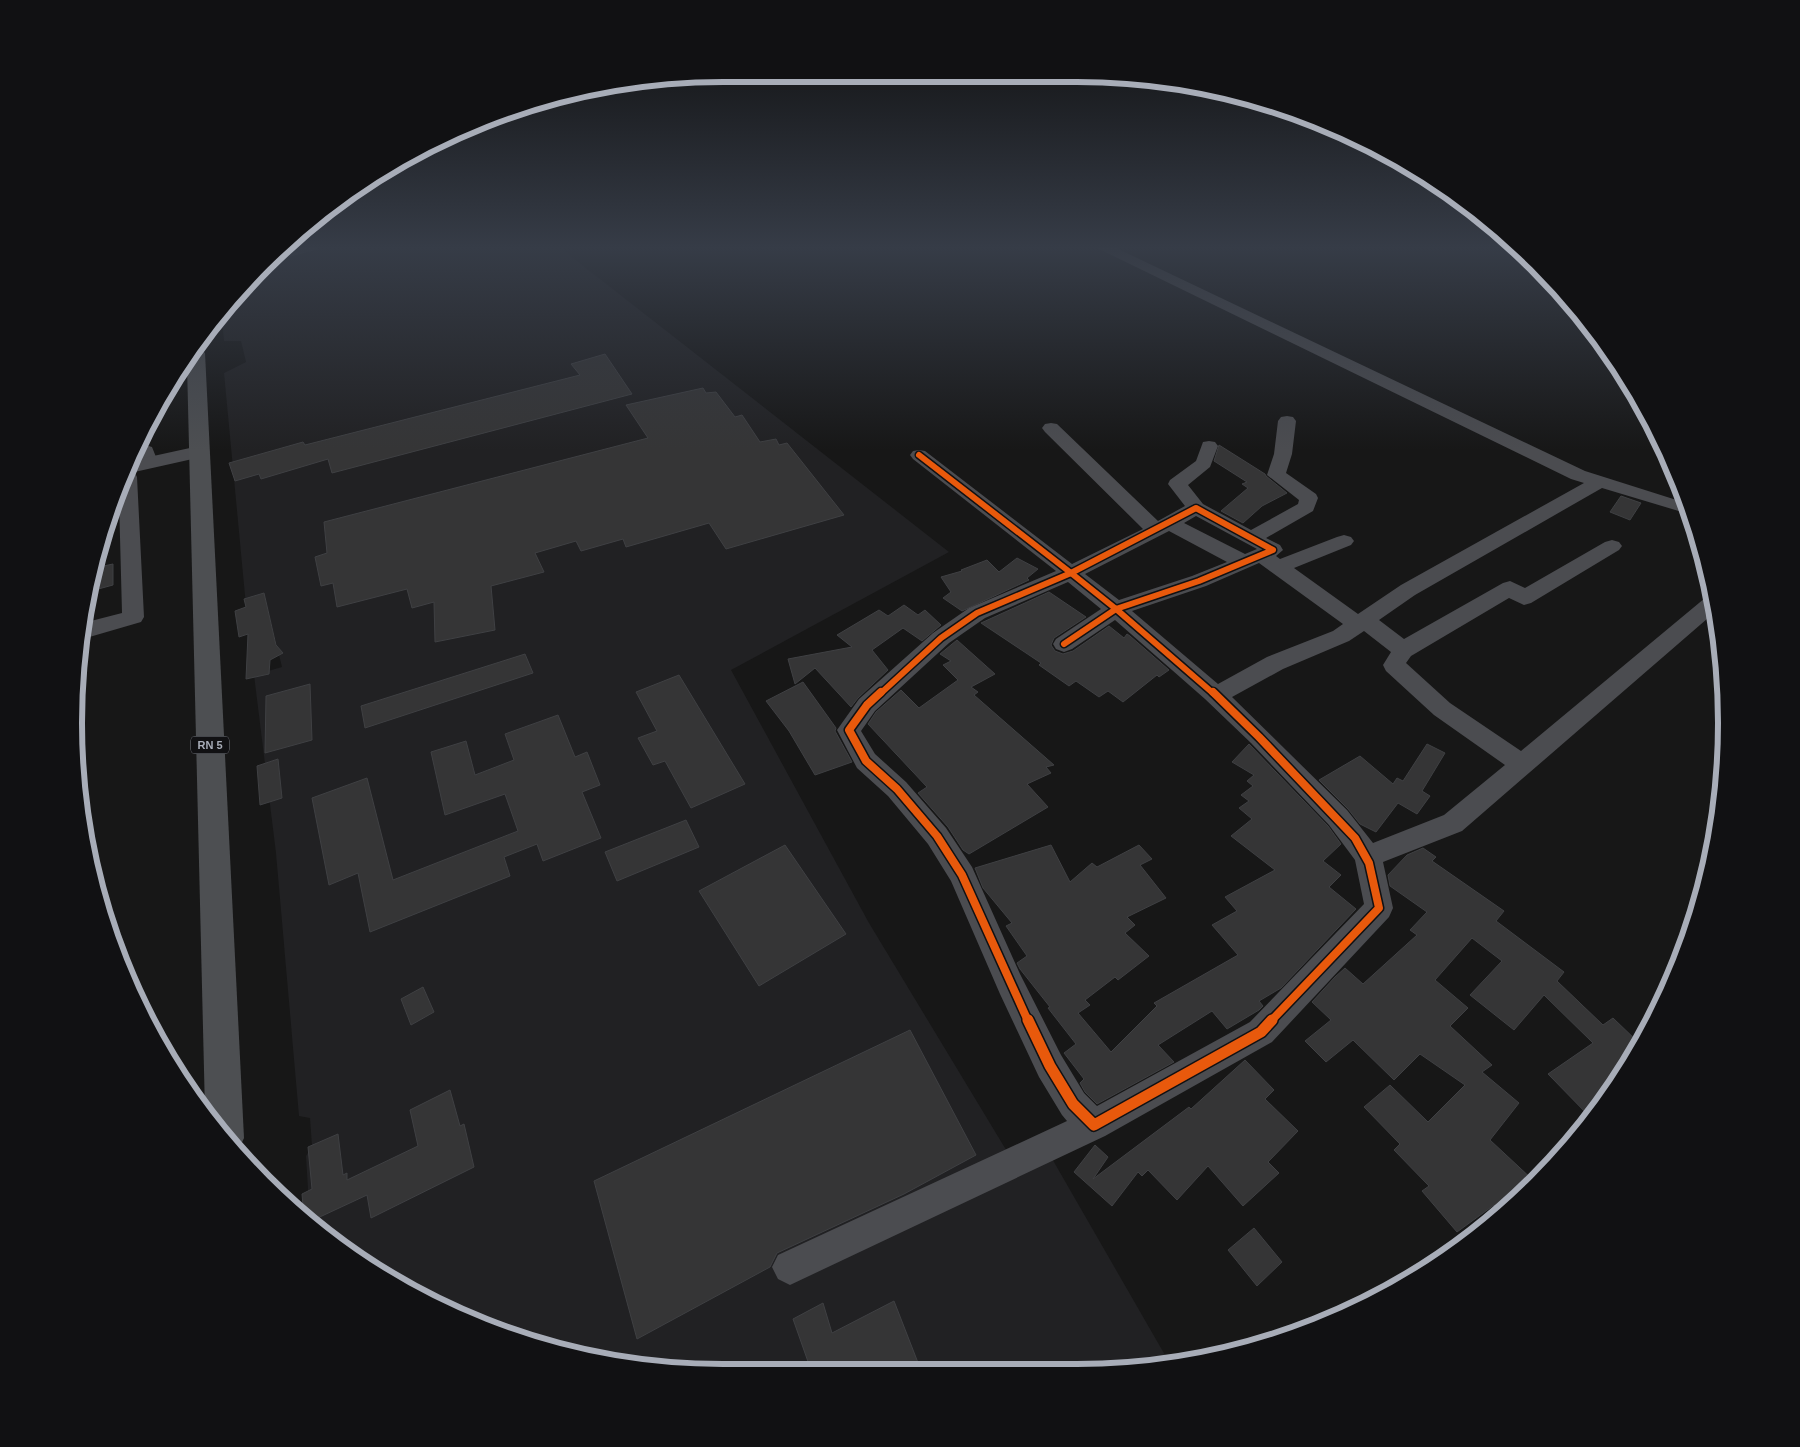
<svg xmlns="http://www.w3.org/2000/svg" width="1800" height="1447" font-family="Arial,sans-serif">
	<rect width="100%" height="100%" fill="#171717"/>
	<!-- built -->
	<path fill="#212123" d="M 328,247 L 559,247 L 949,552 L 731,670 L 869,923 L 1011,1158 L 1043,1143 L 1169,1362 L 1119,1372 L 723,1373 L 597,1361 L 475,1324 L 328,1239 L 310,1223 L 306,1156 L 312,1146 L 310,1118 L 299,1116 L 276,853 L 254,675 L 282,667 L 266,602 L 246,606 L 224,373 L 246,362 L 241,341 L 224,341 L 222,319 L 264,264 Z"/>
	<!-- building -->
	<g fill="#353536" stroke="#3f4043">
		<path d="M 605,354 L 632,394 L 332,473 L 328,459 L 261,479 L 259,474 L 235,481 L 229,463 L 303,442 L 305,445 L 580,375 L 571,364 Z"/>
		<path d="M 703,388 L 706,393 L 716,392 L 735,417 L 742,415 L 760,442 L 776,439 L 779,445 L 787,443 L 844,515 L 726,549 L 709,523 L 626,547 L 623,539 L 581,551 L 576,541 L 535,553 L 544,572 L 491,586 L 495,630 L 435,642 L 434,602 L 412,608 L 407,589 L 337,607 L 333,583 L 321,586 L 315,557 L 327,553 L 324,522 L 648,438 L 626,405 Z"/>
		<path d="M 1219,445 L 1265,474 L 1266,476 L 1287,493 L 1262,506 L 1243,523 L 1221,511 L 1248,488 L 1242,484 L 1247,482 L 1214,461 Z"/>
		<path d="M 1621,496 L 1641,503 L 1630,520 L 1610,512 Z"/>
		<path d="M 1017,558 L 1038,569 L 1027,578 L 1029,580 L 962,611 L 943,598 L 951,592 L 941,577 L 962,571 L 961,570 L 987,560 L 999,572 Z"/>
		<path d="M 113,564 L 113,585 L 91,591 L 94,568 Z"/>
		<path d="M 1049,592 L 1086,617 L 1054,638 L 1051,645 L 1055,651 L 1063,654 L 1073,651 L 1109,626 L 1124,638 L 1127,634 L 1130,636 L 1169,670 L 1159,677 L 1157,675 L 1123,702 L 1108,691 L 1099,697 L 1076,681 L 1069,686 L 1039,665 L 1041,663 L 981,623 Z"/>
		<path d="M 264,593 L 276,645 L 283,653 L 270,660 L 269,674 L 246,679 L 248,634 L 239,637 L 235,611 L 246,607 L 244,599 Z"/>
		<path d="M 904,605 L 918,615 L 925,610 L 941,625 L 922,641 L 903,628 L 872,650 L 888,670 L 858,698 L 851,707 L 815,668 L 795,684 L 788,659 L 852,647 L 837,635 L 879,610 L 888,616 Z"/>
		<path d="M 957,640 L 995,674 L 971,687 L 978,692 L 974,695 L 1054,765 L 1046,767 L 1051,773 L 1027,784 L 1048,807 L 969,854 L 963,850 L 948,827 L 918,793 L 927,787 L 868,724 L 876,712 L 901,690 L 919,708 L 958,680 L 943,665 L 951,661 L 940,654 Z"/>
		<path d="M 525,654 L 533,673 L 365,728 L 361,706 Z"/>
		<path d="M 679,675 L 745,784 L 691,808 L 665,761 L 653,765 L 638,738 L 657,731 L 636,692 Z"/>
		<path d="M 803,682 L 836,728 L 835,731 L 852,762 L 815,775 L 789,731 L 766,701 Z"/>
		<path d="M 310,684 L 312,740 L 265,753 L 266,696 Z"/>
		<path d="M 558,715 L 575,757 L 587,752 L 600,785 L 582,792 L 601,838 L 543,861 L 537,844 L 504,857 L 510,876 L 370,932 L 358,873 L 329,885 L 312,798 L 367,778 L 393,880 L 518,831 L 505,794 L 445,815 L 431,752 L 466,741 L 475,775 L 514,760 L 505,734 Z"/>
		<path d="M 1249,744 L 1328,826 L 1341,844 L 1323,861 L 1341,875 L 1329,887 L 1356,909 L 1281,988 L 1259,1001 L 1263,1006 L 1259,1010 L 1227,1029 L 1212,1011 L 1158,1045 L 1174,1062 L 1097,1104 L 1085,1092 L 1080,1083 L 1084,1079 L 1064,1053 L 1076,1044 L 1048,1008 L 1050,1007 L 1020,969 L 1017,963 L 1027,956 L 1006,926 L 1012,923 L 983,888 L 975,868 L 1051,845 L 1070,882 L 1092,863 L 1097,867 L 1139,845 L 1152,859 L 1140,865 L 1166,898 L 1127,917 L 1135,925 L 1125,933 L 1149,956 L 1118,980 L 1115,977 L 1085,1000 L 1090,1005 L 1078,1013 L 1111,1052 L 1157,1006 L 1154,1003 L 1238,955 L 1212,925 L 1237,911 L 1225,897 L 1275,870 L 1231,836 L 1252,819 L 1239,808 L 1249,801 L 1241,795 L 1253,786 L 1247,781 L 1254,775 L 1232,762 Z"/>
		<path d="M 1427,744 L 1445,753 L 1422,791 L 1430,796 L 1417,814 L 1398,803 L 1376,832 L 1360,824 L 1348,809 L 1319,780 L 1360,756 L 1393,784 L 1397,778 L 1403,781 Z"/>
		<path d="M 278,759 L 282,798 L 260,805 L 257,766 Z"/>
		<path d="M 686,820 L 699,847 L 617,881 L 605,852 Z"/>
		<path d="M 785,845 L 846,934 L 759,986 L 699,891 Z"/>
		<path d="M 1423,848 L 1436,857 L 1432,861 L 1504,911 L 1496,921 L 1564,972 L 1557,981 L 1603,1025 L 1613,1018 L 1639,1043 L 1592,1119 L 1548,1074 L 1593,1043 L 1544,995 L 1514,1030 L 1470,995 L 1502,961 L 1472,938 L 1435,980 L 1468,1008 L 1450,1026 L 1492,1065 L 1482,1072 L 1519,1103 L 1490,1140 L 1534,1181 L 1503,1214 L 1494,1205 L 1457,1232 L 1422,1191 L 1429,1186 L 1394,1150 L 1400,1144 L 1364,1107 L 1390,1085 L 1428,1122 L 1465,1085 L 1420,1054 L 1394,1080 L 1353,1040 L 1326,1062 L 1305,1041 L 1331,1020 L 1312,1002 L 1335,977 L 1345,968 L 1363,984 L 1417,935 L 1410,930 L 1427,912 L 1390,886 L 1388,875 L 1407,855 Z"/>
		<path d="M 423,987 L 434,1012 L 411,1025 L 401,999 Z"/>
		<path d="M 910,1030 L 976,1155 L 904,1194 L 777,1253 L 770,1267 L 637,1339 L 594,1181 Z"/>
		<path d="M 1245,1060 L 1274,1090 L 1265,1099 L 1298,1131 L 1268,1162 L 1279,1173 L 1243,1206 L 1208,1166 L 1177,1200 L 1148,1170 L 1142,1176 L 1138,1172 L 1112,1206 L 1074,1172 L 1095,1145 L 1108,1157 L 1093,1179 L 1189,1107 L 1191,1109 Z"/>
		<path d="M 450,1090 L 460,1126 L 464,1124 L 474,1167 L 371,1218 L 367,1195 L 309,1222 L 304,1217 L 302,1194 L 312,1189 L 308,1147 L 338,1134 L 343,1175 L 347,1173 L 347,1180 L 418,1146 L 410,1110 Z"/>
		<path d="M 1254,1228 L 1282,1262 L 1257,1286 L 1228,1250 Z"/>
		<path d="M 894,1301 L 922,1373 L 812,1373 L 793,1319 L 823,1303 L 832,1333 Z"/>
	</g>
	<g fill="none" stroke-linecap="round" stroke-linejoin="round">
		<!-- minor -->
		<g fill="#4b4c50" fill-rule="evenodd">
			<path d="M 293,247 L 318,247 L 316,250 L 273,261 L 269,260 L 282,251 Z"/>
			<path d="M 1095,247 L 1114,247 L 1585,471 L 1686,503 L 1692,515 L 1602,488 L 1415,595 L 1379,620 L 1404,639 L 1503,583 L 1510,581 L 1525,588 L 1605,542 L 1612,540 L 1619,542 L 1622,546 L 1619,550 L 1531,603 L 1524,605 L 1509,598 L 1411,656 L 1406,663 L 1450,703 L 1521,751 L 1705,598 L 1711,596 L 1715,612 L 1462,831 L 1383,862 L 1393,908 L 1389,917 L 1272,1042 L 1105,1136 L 790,1285 L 778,1279 L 772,1267 L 778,1255 L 1067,1121 L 1062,1115 L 1039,1077 L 1000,994 L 951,881 L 928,844 L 888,796 L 857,768 L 837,730 L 859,699 L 933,633 L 969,608 L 1056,571 L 913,459 L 910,455 L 913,451 L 919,450 L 925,451 L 1072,564 L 1143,529 L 1045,432 L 1042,428 L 1045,424 L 1051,423 L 1057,424 L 1158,521 L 1185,506 L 1168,484 L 1170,480 L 1196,461 L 1203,442 L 1209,441 L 1215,442 L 1218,446 L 1210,467 L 1188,485 L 1203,504 L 1251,530 L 1298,504 L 1299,500 L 1267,475 L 1274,454 L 1278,421 L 1281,417 L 1287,416 L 1293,417 L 1296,421 L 1292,454 L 1286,473 L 1316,494 L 1318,498 L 1313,511 L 1266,538 L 1280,545 L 1283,550 L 1276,556 L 1280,559 L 1337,537 L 1344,535 L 1351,537 L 1354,541 L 1351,545 L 1294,568 L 1358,614 L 1401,585 L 1584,483 L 1571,479 ZM 1196,516 L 1257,549 L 1245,554 L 1184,523 ZM 1169,531 L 1227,562 L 1192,576 L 1119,600 L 1085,574 ZM 1259,563 L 1343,624 L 1333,631 L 1267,657 L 1218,684 L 1132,611 L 1206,586 ZM 1068,582 L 1101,609 L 1056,639 L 1053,644 L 1056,649 L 1064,652 L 1072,649 L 1115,620 L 1205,699 L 1251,743 L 1329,825 L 1355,860 L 1364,904 L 1250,1022 L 1097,1106 L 1084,1093 L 1061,1055 L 1020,974 L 972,867 L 946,828 L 906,782 L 875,754 L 861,731 L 875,711 L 949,643 L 985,618 ZM 1364,631 L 1391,652 L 1383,665 L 1386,671 L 1434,715 L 1505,765 L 1444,815 L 1373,843 L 1347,810 L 1232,697 L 1283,669 L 1349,641 Z"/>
			<path d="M 142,444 L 152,447 L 156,457 L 146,468 L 130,472 Z"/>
			<path d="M 130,472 L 135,473 L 137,477 L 144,617 L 141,622 L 86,638 L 87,622 L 122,613 L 119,499 Z"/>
		</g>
		<!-- tertiary -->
		<path fill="#4b4c50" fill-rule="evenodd" d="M 199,446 L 206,448 L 209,452 L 206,456 L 130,473 L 135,460 Z"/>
		<!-- primary -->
		<path fill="#4d4f52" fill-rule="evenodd" d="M 199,348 L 205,353 L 244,1138 L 238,1151 L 236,1152 L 205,1111 L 187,364 Z"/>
		<defs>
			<g id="cycleway-far2">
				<path d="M 919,455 L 1071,573"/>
				<path d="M 1071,573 L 1116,609"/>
				<path d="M 1071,573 L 1196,508 L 1273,550 L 1199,581 L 1116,609"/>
				<path d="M 1116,609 L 1214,694"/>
				<path d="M 1064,644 L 1116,609"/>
				<path d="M 880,694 L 941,638 L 977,613 L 1071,573"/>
			</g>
			<g id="cycleway-far1">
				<path d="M 881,692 L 867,705 L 849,730 L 866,761 L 897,789 L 937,836 L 962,875 L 1028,1021"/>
				<path d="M 1213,692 L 1259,737 L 1355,838 L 1369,863 L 1379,908 L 1271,1021"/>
			</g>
			<path id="cycleway" d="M 1028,1020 L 1050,1066 L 1073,1104 L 1094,1125 L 1261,1032 L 1272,1020"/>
		</defs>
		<!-- cycleway-far2 casing -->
		<use href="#cycleway-far2" stroke="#111113" stroke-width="9"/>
		<!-- cycleway-far1 casing -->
		<use href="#cycleway-far1" stroke="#111113" stroke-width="11"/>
		<!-- cycleway casing -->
		<use href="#cycleway" stroke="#111113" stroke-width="14"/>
		<!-- cycleway-far2 -->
		<use href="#cycleway-far2" stroke="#e8590c" stroke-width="6"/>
		<!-- cycleway-far1 -->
		<use href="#cycleway-far1" stroke="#e8590c" stroke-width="8"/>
		<!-- cycleway -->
		<use href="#cycleway" stroke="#e8590c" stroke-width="11"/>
	</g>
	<!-- sky -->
	<linearGradient id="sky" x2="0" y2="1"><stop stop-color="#0d0d0d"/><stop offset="0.55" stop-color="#363c47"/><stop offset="1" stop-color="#363c47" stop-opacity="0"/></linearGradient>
	<rect width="1800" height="450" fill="url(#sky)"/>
	<g text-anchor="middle" stroke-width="4" stroke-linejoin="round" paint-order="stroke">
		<!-- shield labels -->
		<rect fill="#111113" stroke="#7b7e86" stroke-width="1" x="191" y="736.5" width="38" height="17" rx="4"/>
		<g font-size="11" font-weight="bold" fill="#a8adb8">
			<text x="210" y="749">RN 5</text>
		</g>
	</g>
	<!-- crop -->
	<path d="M0 0H1800V1447H0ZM723 82H1077A641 641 0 0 1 1718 723V723A641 641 0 0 1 1077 1364H723A641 641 0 0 1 82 723V723A641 641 0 0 1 723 82Z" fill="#111113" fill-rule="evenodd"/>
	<path fill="none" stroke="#a8adb8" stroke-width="6" d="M723 82H1077A641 641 0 0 1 1718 723V723A641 641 0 0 1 1077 1364H723A641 641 0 0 1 82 723V723A641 641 0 0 1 723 82Z"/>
</svg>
